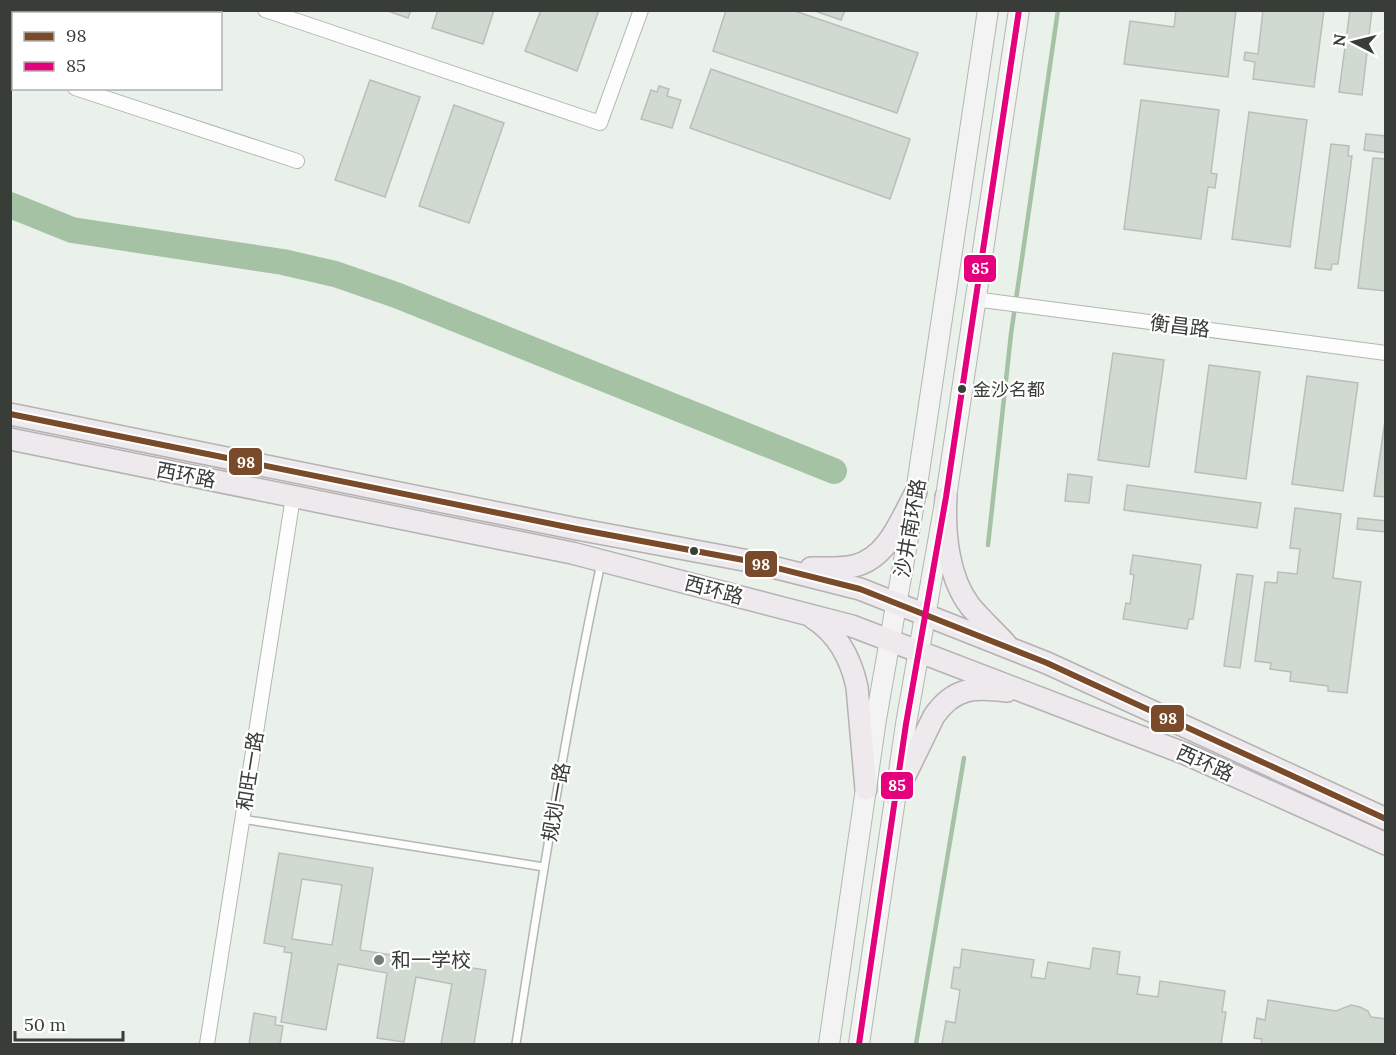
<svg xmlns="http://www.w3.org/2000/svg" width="1396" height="1055" font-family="Lora,'Noto Sans SC',serif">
	<rect width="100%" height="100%" fill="#eaf0ea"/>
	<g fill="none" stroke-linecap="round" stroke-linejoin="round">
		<!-- stream -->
		<g stroke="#a5c2a5" stroke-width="4.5">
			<path d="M 988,545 L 1011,334 L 1058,10"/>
			<path d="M 916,1044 L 964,758"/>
		</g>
		<!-- river -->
		<path stroke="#a5c2a5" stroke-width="26" d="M 10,205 L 72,230 L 283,262 L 335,274 L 396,295 L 834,471"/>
	</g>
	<!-- building -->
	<g fill="#d1dad0" stroke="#babeba" stroke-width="1.5" fill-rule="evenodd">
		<path d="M 385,10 L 411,10 L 408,18 Z"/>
		<path d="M 438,10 L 494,10 L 483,44 L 432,28 Z"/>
		<path d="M 541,10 L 599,10 L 577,71 L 525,51 Z"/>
		<path d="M 726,10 L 792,10 L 918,53 L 897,113 L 713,51 Z"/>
		<path d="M 812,10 L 845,10 L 841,20 Z"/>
		<path d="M 1176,10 L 1236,10 L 1228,77 L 1124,64 L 1130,21 L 1174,27 Z"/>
		<path d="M 1263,10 L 1324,10 L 1314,87 L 1253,79 L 1255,62 L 1244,60 L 1245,52 L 1258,54 Z"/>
		<path d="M 1350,10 L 1372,10 L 1362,95 L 1339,92 Z"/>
		<path d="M 711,69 L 910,139 L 890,199 L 690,128 Z"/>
		<path d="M 370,80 L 420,97 L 385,197 L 335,180 Z"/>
		<path d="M 659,86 L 669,89 L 667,96 L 681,100 L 672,128 L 641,119 L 651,90 L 657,92 Z"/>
		<path d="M 1141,100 L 1219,110 L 1211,173 L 1217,174 L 1215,188 L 1208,187 L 1201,239 L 1124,229 Z"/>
		<path d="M 454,105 L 504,123 L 469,223 L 419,206 Z"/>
		<path d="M 1249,112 L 1307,120 L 1290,247 L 1232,239 Z"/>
		<path d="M 1366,134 L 1386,136 L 1386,153 L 1364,150 Z"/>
		<path d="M 1331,144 L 1349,146 L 1348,156 L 1352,156 L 1338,264 L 1332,264 L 1331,270 L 1315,268 Z"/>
		<path d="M 1373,158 L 1386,159 L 1386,291 L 1358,288 Z"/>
		<path d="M 1113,353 L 1164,360 L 1149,467 L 1098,460 Z"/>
		<path d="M 1209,365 L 1260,372 L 1246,479 L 1195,472 Z"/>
		<path d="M 1307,376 L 1358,383 L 1343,491 L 1292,484 Z"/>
		<path d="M 1386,414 L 1386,497 L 1374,496 Z"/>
		<path d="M 1068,474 L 1092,477 L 1089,503 L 1065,501 Z"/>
		<path d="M 1127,485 L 1261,503 L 1257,528 L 1124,510 Z"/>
		<path d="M 1295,508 L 1341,514 L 1333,578 L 1361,582 L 1347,693 L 1328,691 L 1328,686 L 1290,681 L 1291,672 L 1270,669 L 1271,663 L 1255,661 L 1265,582 L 1277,583 L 1278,572 L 1297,574 L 1300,549 L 1290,548 Z"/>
		<path d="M 1358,518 L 1386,521 L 1386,532 L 1357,529 Z"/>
		<path d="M 1133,555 L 1201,565 L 1193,619 L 1189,619 L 1187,629 L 1123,619 L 1126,603 L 1130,604 L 1134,575 L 1130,574 Z"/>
		<path d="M 1237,574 L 1253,576 L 1240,668 L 1224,666 Z"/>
		<path d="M 279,853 L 373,868 L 360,950 L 486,970 L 474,1044 L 441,1044 L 452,984 L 416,977 L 404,1042 L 377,1038 L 387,973 L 338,964 L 326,1030 L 281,1022 L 292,953 L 284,952 L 285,947 L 264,943 ZM 302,879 L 342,885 L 332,945 L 292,939 Z"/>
		<path d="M 1093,948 L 1120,952 L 1117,974 L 1140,977 L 1137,994 L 1158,997 L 1160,981 L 1225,991 L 1222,1012 L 1226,1012 L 1221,1044 L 942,1044 L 946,1021 L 955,1023 L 960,990 L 951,988 L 954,967 L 960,968 L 962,949 L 1034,960 L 1031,977 L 1045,979 L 1048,962 L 1090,969 Z"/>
		<path d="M 1268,1000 L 1336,1011 L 1351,1005 L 1360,1007 L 1368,1011 L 1371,1017 L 1386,1019 L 1386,1044 L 1261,1044 L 1262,1039 L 1254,1038 L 1257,1018 L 1265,1020 Z"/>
		<path d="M 254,1013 L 276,1017 L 275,1025 L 283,1026 L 280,1044 L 249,1044 Z"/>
	</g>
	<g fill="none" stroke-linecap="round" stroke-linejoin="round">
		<defs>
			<g id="lane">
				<path d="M 242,819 L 544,867"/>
				<path d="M 516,1044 C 541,883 567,722 601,563"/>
			</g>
			<g id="street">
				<path d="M 265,10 L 600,123 L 641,10"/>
				<path d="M 10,67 L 14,68"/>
				<path d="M 75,88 L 297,161"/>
				<path d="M 974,299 L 1386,353"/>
				<path d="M 207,1044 L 293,497"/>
			</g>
			<g id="secondary">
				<path d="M 829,1044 L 876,719 L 916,492 L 988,10"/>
				<path d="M 859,1044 L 906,724 L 946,497 L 1019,10"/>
			</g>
			<g id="primary">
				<path d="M 10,414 L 577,529 L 749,561 L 860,589 L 1047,663 L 1386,819"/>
				<path d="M 10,439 L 572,553 L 852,626 L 1186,754 L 1386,844"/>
				<path d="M 946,497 C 944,533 948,577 970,606 C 981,619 994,631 1006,644"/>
				<path d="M 811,568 C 825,568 841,569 854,566 C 888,558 901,519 916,492"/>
				<path d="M 813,618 C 838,634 851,659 857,687 L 866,789"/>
				<path d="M 895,796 L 934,716 C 954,687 975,687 1007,691"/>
			</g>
		</defs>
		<!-- lane casing -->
		<use href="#lane" stroke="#b2b7b2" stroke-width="10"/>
		<!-- street casing -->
		<use href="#street" stroke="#b2b7b2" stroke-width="16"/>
		<!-- secondary casing -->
		<use href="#secondary" stroke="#b2b7b2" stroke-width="22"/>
		<!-- primary casing -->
		<use href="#primary" stroke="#b6b1b3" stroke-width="24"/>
		<!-- lane -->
		<use href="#lane" stroke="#fcfdfc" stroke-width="7"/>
		<!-- street -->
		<use href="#street" stroke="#fcfdfc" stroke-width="14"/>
		<!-- secondary -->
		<use href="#secondary" stroke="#f4f3f4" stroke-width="20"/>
		<!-- primary -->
		<use href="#primary" stroke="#ede9ec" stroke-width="21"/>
		<defs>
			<path id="bus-1" d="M 10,414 L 577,529 L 749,561 L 860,589 L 1047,663 L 1386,819"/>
			<path id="bus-2" d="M 859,1044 L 906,724 L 946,497 L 1019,10"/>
		</defs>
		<!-- bus-1 casing -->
		<use href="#bus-1" stroke="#fff" stroke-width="10"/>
		<!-- bus-2 casing -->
		<use href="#bus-2" stroke="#fff" stroke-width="10"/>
		<!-- bus-1 -->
		<use href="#bus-1" stroke="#7a4b2a" stroke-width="6"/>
		<!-- bus-2 -->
		<use href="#bus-2" stroke="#e5007d" stroke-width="6"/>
	</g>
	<!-- markers -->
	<g fill="#383d38" stroke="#fff" stroke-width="2">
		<circle cx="962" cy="389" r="5"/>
		<circle cx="694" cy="551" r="5"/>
	</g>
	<circle fill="#767c76" stroke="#fff" stroke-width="2" cx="379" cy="960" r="6"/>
	<g text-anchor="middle" stroke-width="4.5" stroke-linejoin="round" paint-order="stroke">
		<!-- bus labels -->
		<g font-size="18" fill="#383d38" stroke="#fff" text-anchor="start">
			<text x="973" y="396">金沙名都</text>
		</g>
		<!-- street labels -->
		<g font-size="20" fill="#383d38" stroke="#fff">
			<text transform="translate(1180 326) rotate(7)" y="7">衡昌路</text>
			<text transform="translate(186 475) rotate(11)" y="7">西环路</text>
			<text transform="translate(910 528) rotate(-80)" y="7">沙井南环路</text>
			<text transform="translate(714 590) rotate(15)" y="7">西环路</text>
			<text transform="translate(1205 763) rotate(24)" y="7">西环路</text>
			<text transform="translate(250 771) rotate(-81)" y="7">和旺一路</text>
			<text transform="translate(556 802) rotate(-80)" y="7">规划一路</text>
		</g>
		<!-- poi labels -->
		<g font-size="20" fill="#383d38" stroke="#fff" text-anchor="start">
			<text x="391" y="967">和一学校</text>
		</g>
	</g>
	<g stroke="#fff" stroke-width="2">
		<rect x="963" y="254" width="34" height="29" rx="6" fill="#e5007d"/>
		<rect x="228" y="447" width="35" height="29" rx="6" fill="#7a4b2a"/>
		<rect x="744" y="550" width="34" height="28" rx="6" fill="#7a4b2a"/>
		<rect x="1150" y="704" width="35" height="29" rx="6" fill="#7a4b2a"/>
		<rect x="880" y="771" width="34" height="29" rx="6" fill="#e5007d"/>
	</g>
	<g font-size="16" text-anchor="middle" font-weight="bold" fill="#fff">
		<text x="980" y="274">85</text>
		<text x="246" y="468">98</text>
		<text x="761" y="570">98</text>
		<text x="1168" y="724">98</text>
		<text x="897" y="791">85</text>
	</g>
	<!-- border -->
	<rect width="1396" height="1055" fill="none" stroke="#383d38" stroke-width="24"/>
	<!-- legend -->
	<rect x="12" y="12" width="210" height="78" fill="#ffffff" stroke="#afb1af" stroke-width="1.5"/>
	<rect x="24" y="32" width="30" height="9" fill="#7a4b2a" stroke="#afb1af" stroke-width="1.5"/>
	<text x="66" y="42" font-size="18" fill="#383d38">98</text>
	<rect x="24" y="62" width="30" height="9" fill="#e5007d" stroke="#afb1af" stroke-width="1.5"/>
	<text x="66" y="72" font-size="18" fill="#383d38">85</text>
	<!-- north arrow -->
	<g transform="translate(1354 42) rotate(277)" stroke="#ffffff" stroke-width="4.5" paint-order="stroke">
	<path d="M0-4.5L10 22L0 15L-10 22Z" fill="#383d38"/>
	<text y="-9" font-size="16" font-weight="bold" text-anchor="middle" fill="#383d38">N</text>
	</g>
	<!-- scale -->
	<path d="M15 1031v9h108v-9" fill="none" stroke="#383d38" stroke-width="3"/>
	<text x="24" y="1031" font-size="18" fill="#383d38" stroke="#ffffff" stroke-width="4.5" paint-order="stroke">50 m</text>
</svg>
